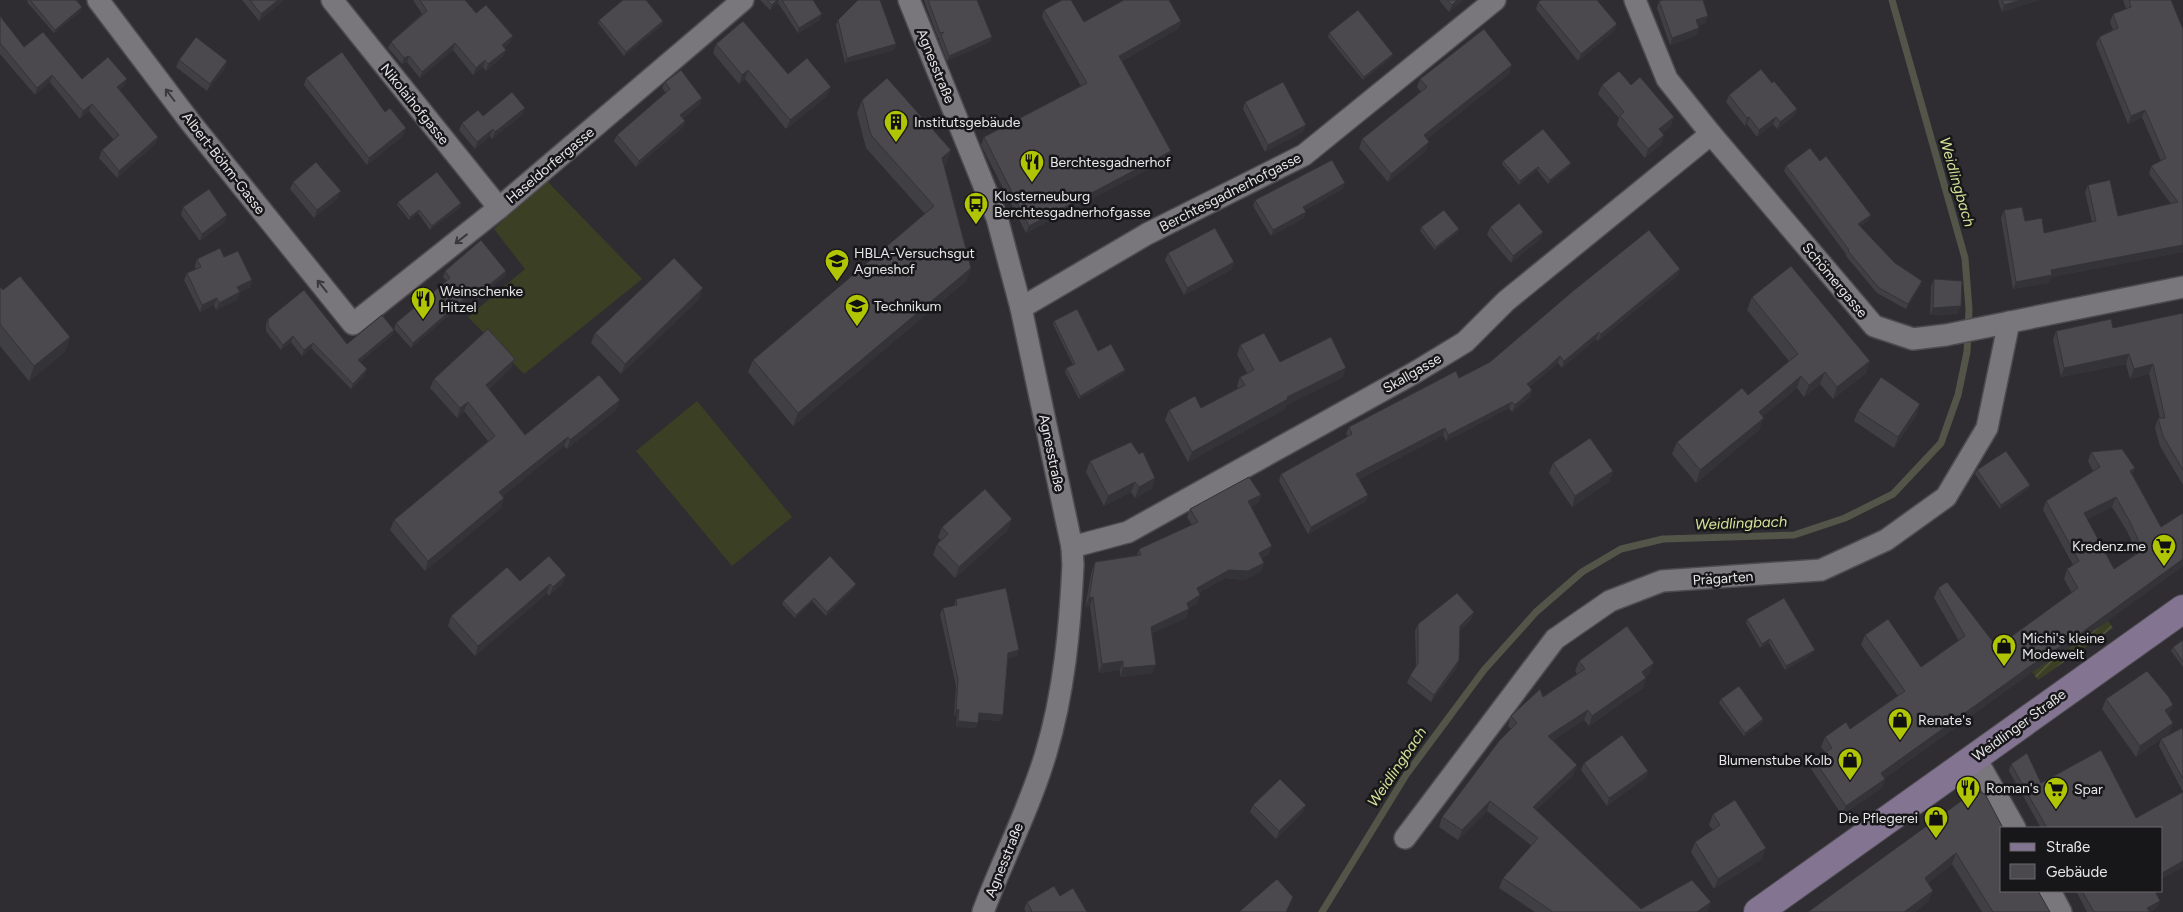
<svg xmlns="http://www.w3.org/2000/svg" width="2183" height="912" font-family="Figtree,sans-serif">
	<defs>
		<pattern id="garden-furrows" width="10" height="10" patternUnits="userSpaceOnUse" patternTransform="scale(1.25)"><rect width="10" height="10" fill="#3b4024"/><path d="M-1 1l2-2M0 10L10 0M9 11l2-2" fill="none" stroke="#575b44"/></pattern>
	</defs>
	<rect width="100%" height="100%" fill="#2f2d32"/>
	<!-- grass -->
	<g fill="#3b4024">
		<path d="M 546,180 L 642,279 L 524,374 L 468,317 L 525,269 L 494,229 Z"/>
		<path d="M 697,401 L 792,517 L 732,566 L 636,451 Z"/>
	</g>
	<!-- garden -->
	<path fill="url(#garden-furrows)" d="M 2108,621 L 2113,628 L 2038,680 L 2032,672 Z"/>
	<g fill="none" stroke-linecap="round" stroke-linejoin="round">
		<!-- stream -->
		<path stroke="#525547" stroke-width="7" d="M 1322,912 L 1406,775 L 1484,670 L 1536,612 L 1582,572 L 1621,549 L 1663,539 L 1794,535 L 1845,518 L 1893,494 L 1941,443 L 1958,395 L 1967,352 L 1969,309 L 1965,258 L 1892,0"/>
		<defs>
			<g id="street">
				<path d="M 98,0 L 191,123 L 353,324 L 499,208 L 743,0"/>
				<path d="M 332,0 L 499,208"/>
				<path d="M 909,0 L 997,218 L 1021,308 L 1072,547 L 1073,565 C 1070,628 1064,693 1046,753 C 1030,807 1003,859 983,912"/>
				<path d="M 1635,0 L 1667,79 L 1711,134 L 1874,326 L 1913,339 L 1946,335 L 2183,287"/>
				<path d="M 1021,308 L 1147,234 L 1304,155 L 1495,0"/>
				<path d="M 1072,547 L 1128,532 L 1414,373 L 1465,342 L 1506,301 L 1711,134"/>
				<path d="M 1975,757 L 2015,828"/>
				<path d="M 1405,838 L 1555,639 L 1610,601 L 1662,581 L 1821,570 L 1886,540 L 1946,497 L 1987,428 L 2009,322"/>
				<path d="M 2050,891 L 2061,912"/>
			</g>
			<path id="secondary" d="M 1758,912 L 2183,609"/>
		</defs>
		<!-- street casing -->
		<use href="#street" stroke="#4d4b50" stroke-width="24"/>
		<!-- secondary casing -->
		<use href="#secondary" stroke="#4d4b50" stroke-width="30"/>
		<!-- street -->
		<use href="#street" stroke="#79767c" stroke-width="21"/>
		<!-- secondary -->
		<use href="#secondary" stroke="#837492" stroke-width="28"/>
	</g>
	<!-- wall -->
	<g fill="#403f43" fill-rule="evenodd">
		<path d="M 28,0 L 76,0 L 81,11 L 54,33 L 27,2 Z"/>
		<path d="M 242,0 L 284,0 L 259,21 Z"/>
		<path d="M 413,0 L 465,0 L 476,13 L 513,36 L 510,42 L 504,48 L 506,50 L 503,56 L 486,71 L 483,67 L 473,75 L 453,50 L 420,78 L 407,62 L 402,64 L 388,48 L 391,42 L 422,14 Z"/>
		<path d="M 760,0 L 813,0 L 820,20 L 798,33 L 778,3 L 770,10 Z"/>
		<path d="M 924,0 L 977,0 L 992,37 L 990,42 L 947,61 L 939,40 L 940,38 L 938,38 Z"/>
		<path d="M 1439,0 L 1463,0 L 1449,12 Z"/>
		<path d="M 1998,0 L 2039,0 L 2002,12 Z"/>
		<path d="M 2123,0 L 2171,0 L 2183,252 L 2051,277 L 2049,283 L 2013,289 L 2001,218 L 2004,210 L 2025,221 L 2044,233 L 2092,222 L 2085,192 L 2088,185 L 2118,216 L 2171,204 L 2149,174 L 2151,166 L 2161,161 L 2142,117 L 2128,124 L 2096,44 L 2099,37 L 2113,30 L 2110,22 L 2113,14 L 2126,9 Z"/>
		<path d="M 1659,1 L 1706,23 L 1698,25 L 1699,28 L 1697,35 L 1670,45 L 1657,8 Z"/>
		<path d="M 1538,2 L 1617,24 L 1614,31 L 1578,61 L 1536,9 Z"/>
		<path d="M 1044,10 L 1084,22 L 1181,21 L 1179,28 L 1122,61 L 1168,159 L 1026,233 L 981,145 L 984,137 L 1081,86 L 1042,17 Z"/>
		<path d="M 0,16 L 24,47 L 82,79 L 124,86 L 119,90 L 158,137 L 155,144 L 117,178 L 99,158 L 102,150 L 114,140 L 89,111 L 80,119 L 50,82 L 35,95 L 0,54 Z"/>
		<path d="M 599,20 L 663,21 L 662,25 L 624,56 L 598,23 Z"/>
		<path d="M 838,20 L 896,44 L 894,50 L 845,63 L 836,25 Z"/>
		<path d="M 1329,33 L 1393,54 L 1391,58 L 1363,80 L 1328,37 Z"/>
		<path d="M 716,44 L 788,74 L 827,96 L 786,129 L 745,79 L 739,84 L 713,53 Z"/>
		<path d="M 179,60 L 225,68 L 207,91 L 176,67 Z"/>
		<path d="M 1509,74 L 1427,139 L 1426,151 L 1388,182 L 1359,148 L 1362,139 L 1421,92 L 1417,87 L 1420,79 Z"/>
		<path d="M 306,78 L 403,136 L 367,165 L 304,85 Z"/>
		<path d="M 665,82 L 702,98 L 700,104 L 683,118 L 685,121 L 683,127 L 636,167 L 614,141 L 617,135 L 666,93 L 662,88 Z"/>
		<path d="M 1772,83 L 1797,109 L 1794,116 L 1777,129 L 1773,124 L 1757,137 L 1747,124 L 1745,126 L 1726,102 L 1729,95 Z"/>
		<path d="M 1602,85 L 1631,85 L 1671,126 L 1662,133 L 1664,135 L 1661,144 L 1645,158 L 1617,125 L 1619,118 L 1598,94 Z"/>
		<path d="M 862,100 L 947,163 L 944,165 L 971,268 L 966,281 L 793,426 L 748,372 L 753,360 L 925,214 L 866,148 L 857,113 Z"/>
		<path d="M 1245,102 L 1303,132 L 1265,152 L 1243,109 Z"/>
		<path d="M 525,108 L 522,115 L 492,139 L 490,136 L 475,149 L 459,130 L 462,123 L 483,116 Z"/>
		<path d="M 1503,161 L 1569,167 L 1548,184 L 1537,170 L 1519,185 L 1502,164 Z"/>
		<path d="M 1820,161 L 1871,215 L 1869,220 L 1860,226 L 1895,263 L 1922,281 L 1920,286 L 1906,309 L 1877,293 L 1846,256 L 1846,254 L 1784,171 L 1786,166 Z"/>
		<path d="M 293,182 L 338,198 L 314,218 L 290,189 Z"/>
		<path d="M 1343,189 L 1305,210 L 1304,218 L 1271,236 L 1253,206 L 1255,200 Z"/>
		<path d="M 398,202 L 461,203 L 460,207 L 430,230 L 418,213 L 409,220 L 397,205 Z"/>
		<path d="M 183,207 L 225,222 L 200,241 L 181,215 Z"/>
		<path d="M 1421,227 L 1459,229 L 1457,233 L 1435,250 L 1420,231 Z"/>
		<path d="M 1490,227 L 1543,232 L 1540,239 L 1511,263 L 1487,235 Z"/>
		<path d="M 1168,253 L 1234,262 L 1231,270 L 1184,295 L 1165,260 Z"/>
		<path d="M 224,257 L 252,280 L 250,287 L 240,292 L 237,300 L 216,310 L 214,305 L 200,312 L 184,280 L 187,273 L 196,269 L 195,266 L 197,259 Z"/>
		<path d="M 1680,269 L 1678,275 L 1598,341 L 1596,339 L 1562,368 L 1558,363 L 1529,387 L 1532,390 L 1530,397 L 1512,412 L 1509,408 L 1446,441 L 1443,435 L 1359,479 L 1368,495 L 1365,502 L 1308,534 L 1279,481 L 1281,474 L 1348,437 L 1346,434 L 1349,427 L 1459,378 Z"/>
		<path d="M 445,271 L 506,271 L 505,276 L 480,296 L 472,295 L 411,348 L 394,329 L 396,323 L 447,281 L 443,277 Z"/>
		<path d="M 1934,279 L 1958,314 L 1930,315 L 1931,287 Z"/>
		<path d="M 0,287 L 3,290 L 70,337 L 65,352 L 29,381 L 0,346 Z"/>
		<path d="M 1752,297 L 1866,373 L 1833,399 L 1820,384 L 1804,397 L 1797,388 L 1763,416 L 1759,430 L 1696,483 L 1672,454 L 1677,442 L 1748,395 L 1789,361 L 1747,310 Z"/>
		<path d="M 699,299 L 621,374 L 591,343 L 595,333 Z"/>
		<path d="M 2183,313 L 2183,485 L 2160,446 L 2155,428 L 2158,418 L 2160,418 L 2149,374 L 2130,379 L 2126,364 L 2061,377 L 2053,340 L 2056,331 L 2113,328 Z"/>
		<path d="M 268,319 L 347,344 L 394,330 L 392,335 L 360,362 L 365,375 L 351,389 L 311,348 L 302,356 L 291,342 L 281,350 L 266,331 L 266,324 Z"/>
		<path d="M 1054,321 L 1125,370 L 1124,373 L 1079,399 L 1065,372 L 1066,368 L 1073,365 L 1053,324 Z"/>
		<path d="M 1240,345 L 1280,362 L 1343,377 L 1286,405 L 1285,409 L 1188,462 L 1165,420 L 1169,410 L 1201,408 L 1238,388 L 1237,386 L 1240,377 L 1247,373 L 1237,355 Z"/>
		<path d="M 515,359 L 511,368 L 489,389 L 525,435 L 617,409 L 567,449 L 564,446 L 503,496 L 504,498 L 501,508 L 425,571 L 390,530 L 394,520 L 488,441 L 464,411 L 457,418 L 430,388 L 434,379 Z"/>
		<path d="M 1858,411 L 1917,414 L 1894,448 L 1854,421 Z"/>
		<path d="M 2091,452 L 2133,475 L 2161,527 L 2183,513 L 2183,566 L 2074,645 L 2032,672 L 1885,778 L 1882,788 L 1842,815 L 1811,769 L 1814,760 L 1825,752 L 1821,747 L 1825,737 L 1850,729 L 1898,696 L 1861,645 L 1865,635 L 1921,667 L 1959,641 L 1934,598 L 1938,588 L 1997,647 L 2072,593 L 2064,579 L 2067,569 L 2073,565 L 2043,510 L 2046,501 L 2093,471 L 2088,461 ZM 2112,507 L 2127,531 L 2137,553 L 2114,569 L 2087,519 Z"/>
		<path d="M 1139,454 L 1155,478 L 1152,489 L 1135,498 L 1131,492 L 1104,506 L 1086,472 L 1090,461 Z"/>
		<path d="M 1553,463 L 1613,471 L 1609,482 L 1572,507 L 1549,473 Z"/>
		<path d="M 1977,470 L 2030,485 L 2028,489 L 2000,509 L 1975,474 Z"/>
		<path d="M 1261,495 L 1258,503 L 1251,507 L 1269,554 L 1262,558 L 1264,563 L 1261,571 L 1245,580 L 1225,578 L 1199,593 L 1200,595 L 1197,603 L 1189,608 L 1186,618 L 1152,633 L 1153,673 L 1120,677 L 1120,670 L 1099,673 L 1090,606 L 1085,607 L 1092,570 L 1095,562 L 1137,555 L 1139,549 L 1192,525 L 1187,517 L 1190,509 Z"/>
		<path d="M 942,527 L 1008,530 L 955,578 L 933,555 L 937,544 L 941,541 L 938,537 Z"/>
		<path d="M 566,575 L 562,584 L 549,596 L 547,593 L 475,656 L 448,626 L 451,616 L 520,581 Z"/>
		<path d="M 855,587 L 826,616 L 812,601 L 795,618 L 782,604 L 783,601 Z"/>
		<path d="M 956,599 L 1017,656 L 1008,658 L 1003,715 L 1000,721 L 978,719 L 976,728 L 956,727 L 957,716 L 954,716 L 956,686 L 940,614 L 943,608 L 954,606 Z"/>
		<path d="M 1474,612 L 1471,619 L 1460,630 L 1457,667 L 1431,702 L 1407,683 L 1410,676 L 1416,667 L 1415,631 L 1418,624 Z"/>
		<path d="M 1747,619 L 1813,653 L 1785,670 L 1769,643 L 1760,648 L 1746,623 Z"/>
		<path d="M 2183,640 L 2183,667 L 2171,651 L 2173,647 Z"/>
		<path d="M 1579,661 L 1650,673 L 1645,677 L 1646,678 L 1643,688 L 1589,726 L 1584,720 L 1553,740 L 1577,765 L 1573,775 L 1536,810 L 1641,909 L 1707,912 L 1535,912 L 1499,888 L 1503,878 L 1532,846 L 1487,811 L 1458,840 L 1439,827 L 1442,817 L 1511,729 L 1508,726 L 1511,716 L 1543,697 L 1577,674 L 1575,671 Z"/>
		<path d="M 1721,699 L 1763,719 L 1762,723 L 1744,736 L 1719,703 Z"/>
		<path d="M 2106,699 L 2173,723 L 2169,733 L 2136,757 L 2102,709 Z"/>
		<path d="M 2183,730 L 2183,792 L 2159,746 L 2161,739 Z"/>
		<path d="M 1584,763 L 1648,771 L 1645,778 L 1607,806 L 1581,770 Z"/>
		<path d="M 2011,764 L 2041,783 L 2136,818 L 2183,792 L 2183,867 L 2162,878 L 2162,828 L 2041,828 L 2009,771 Z"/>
		<path d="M 1253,805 L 1306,805 L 1303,812 L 1276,839 L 1250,812 Z"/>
		<path d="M 1713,814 L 1762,859 L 1714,889 L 1691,852 L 1695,842 L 1713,830 L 1709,825 Z"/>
		<path d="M 2003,828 L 2050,912 L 1982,912 L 1952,864 L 1928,883 L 1929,901 L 1915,912 L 1808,912 Z"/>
		<path d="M 2076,891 L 2155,891 L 2157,908 L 2150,912 L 2087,912 Z"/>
		<path d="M 1060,896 L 1087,912 L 1026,912 L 1024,909 L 1027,902 Z"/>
	</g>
	<!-- shaded-wall -->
	<g fill="#343337">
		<path d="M 278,0 L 284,0 L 259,21 L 261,14 Z"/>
		<path d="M 777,0 L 779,0 L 778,3 L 770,10 L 772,5 Z"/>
		<path d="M 1457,0 L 1463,0 L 1449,12 L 1452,5 Z"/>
		<path d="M 2021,0 L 2039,0 L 2002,12 L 2004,5 Z"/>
		<path d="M 82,7 L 81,11 L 54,33 L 55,30 Z"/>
		<path d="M 822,14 L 820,20 L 798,33 L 799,28 Z"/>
		<path d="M 1708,16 L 1706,23 L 1694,27 L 1696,20 Z"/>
		<path d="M 663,21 L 662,25 L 624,56 L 626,52 Z"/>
		<path d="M 1181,21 L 1179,28 L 1116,64 L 1119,56 Z"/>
		<path d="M 1617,24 L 1614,31 L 1578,61 L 1581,54 Z"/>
		<path d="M 1699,28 L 1697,35 L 1670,45 L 1672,38 Z"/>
		<path d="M 513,36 L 510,42 L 499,52 L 502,45 Z"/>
		<path d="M 992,37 L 990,42 L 947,61 L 949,56 Z"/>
		<path d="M 455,43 L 453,50 L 420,78 L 422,72 Z"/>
		<path d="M 896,44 L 894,50 L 845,63 L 847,58 Z"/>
		<path d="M 506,50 L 503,56 L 486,71 L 488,64 Z"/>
		<path d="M 1393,54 L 1391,58 L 1363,80 L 1364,77 Z"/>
		<path d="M 409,56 L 407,62 L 402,64 L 404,58 Z"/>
		<path d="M 485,60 L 483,67 L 473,75 L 476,68 Z"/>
		<path d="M 227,61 L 225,68 L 207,91 L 210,84 Z"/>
		<path d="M 1512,65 L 1509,74 L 1421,144 L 1424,135 Z"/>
		<path d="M 748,70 L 745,79 L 739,84 L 742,75 Z"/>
		<path d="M 52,75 L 50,82 L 35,95 L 37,88 Z"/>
		<path d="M 127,79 L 124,86 L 114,94 L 117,87 Z"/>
		<path d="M 831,87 L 827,96 L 786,129 L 790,120 Z"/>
		<path d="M 702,98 L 700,104 L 678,121 L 680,115 Z"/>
		<path d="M 92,104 L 89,111 L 80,119 L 83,111 Z"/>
		<path d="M 525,108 L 522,115 L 492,139 L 495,132 Z"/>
		<path d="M 1797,109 L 1794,116 L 1777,129 L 1780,122 Z"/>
		<path d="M 2145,110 L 2142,117 L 2128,124 L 2131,116 Z"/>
		<path d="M 1674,117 L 1671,126 L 1656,138 L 1659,129 Z"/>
		<path d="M 1749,117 L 1747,124 L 1745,126 L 1747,118 Z"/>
		<path d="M 1776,117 L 1773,124 L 1757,137 L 1759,130 Z"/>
		<path d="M 685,121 L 683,127 L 636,167 L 639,161 Z"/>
		<path d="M 1306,125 L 1303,132 L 1265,152 L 1268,145 Z"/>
		<path d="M 406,128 L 403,136 L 367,165 L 369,158 Z"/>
		<path d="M 493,129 L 490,136 L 475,149 L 477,142 Z"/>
		<path d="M 1664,135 L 1661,144 L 1645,158 L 1648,149 Z"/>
		<path d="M 158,137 L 155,144 L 117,178 L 119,171 Z"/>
		<path d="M 1429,142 L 1426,151 L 1388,182 L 1391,174 Z"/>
		<path d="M 951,150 L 947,163 L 937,171 L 942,158 Z"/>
		<path d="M 1171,151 L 1168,159 L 1026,233 L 1029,226 Z"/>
		<path d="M 1571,163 L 1569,167 L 1548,184 L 1550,180 Z"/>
		<path d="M 1538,167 L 1537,170 L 1519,185 L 1520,181 Z"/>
		<path d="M 1345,183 L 1343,189 L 1301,212 L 1303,207 Z"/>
		<path d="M 341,191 L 338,198 L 314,218 L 317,210 Z"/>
		<path d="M 461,203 L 460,207 L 430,230 L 432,226 Z"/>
		<path d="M 419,210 L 418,213 L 409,220 L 410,217 Z"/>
		<path d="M 1306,212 L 1304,218 L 1271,236 L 1273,230 Z"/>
		<path d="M 227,215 L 225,222 L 200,241 L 202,234 Z"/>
		<path d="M 1871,215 L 1869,220 L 1856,229 L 1858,224 Z"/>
		<path d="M 1459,229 L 1457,233 L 1435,250 L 1436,247 Z"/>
		<path d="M 1543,232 L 1540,239 L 1511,263 L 1513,256 Z"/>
		<path d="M 2183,245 L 2183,252 L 2051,277 L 2049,283 L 2013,289 L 2016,282 L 2051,270 Z"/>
		<path d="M 1234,262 L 1231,270 L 1184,295 L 1187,288 Z"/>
		<path d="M 971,268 L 966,281 L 793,426 L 798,413 Z"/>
		<path d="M 1680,269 L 1678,275 L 1598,341 L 1601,334 Z"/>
		<path d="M 506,271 L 505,276 L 480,296 L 472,295 L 411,348 L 413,343 L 474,290 Z"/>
		<path d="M 252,280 L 250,287 L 235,294 L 237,287 Z"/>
		<path d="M 1922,281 L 1920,286 L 1906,309 L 1908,304 Z"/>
		<path d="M 703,288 L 699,299 L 621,374 L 625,364 Z"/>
		<path d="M 240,292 L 237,300 L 216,310 L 219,303 Z"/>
		<path d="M 217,298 L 214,305 L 200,312 L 202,305 Z"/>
		<path d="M 1961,306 L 1958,314 L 1930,315 L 1933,308 Z"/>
		<path d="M 394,330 L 392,335 L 356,366 L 358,360 Z"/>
		<path d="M 1599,332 L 1596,339 L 1562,368 L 1564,361 Z"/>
		<path d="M 293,336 L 291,342 L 281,350 L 283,345 Z"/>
		<path d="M 70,337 L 65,352 L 29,381 L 34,366 Z"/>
		<path d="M 313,343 L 311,348 L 302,356 L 304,350 Z"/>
		<path d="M 2129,354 L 2126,364 L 2061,377 L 2064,368 Z"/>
		<path d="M 1560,356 L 1558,363 L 1524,391 L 1527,384 Z"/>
		<path d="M 515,359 L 511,368 L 482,395 L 486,385 Z"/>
		<path d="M 1870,361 L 1866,373 L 1833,399 L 1837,387 Z"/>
		<path d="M 2153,364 L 2149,374 L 2130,379 L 2134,369 Z"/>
		<path d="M 1346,368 L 1343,377 L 1286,405 L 1285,409 L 1188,462 L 1192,452 L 1287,397 Z"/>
		<path d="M 367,369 L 365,375 L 351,389 L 353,384 Z"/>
		<path d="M 1125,370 L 1124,373 L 1079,399 L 1080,396 Z"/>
		<path d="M 1825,372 L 1820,384 L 1804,397 L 1809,385 Z"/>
		<path d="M 1801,376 L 1797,388 L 1754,424 L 1759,412 Z"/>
		<path d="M 1532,390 L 1530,397 L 1512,412 L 1515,405 Z"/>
		<path d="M 620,400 L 617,409 L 567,449 L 570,440 Z"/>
		<path d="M 468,402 L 464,411 L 457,418 L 460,408 Z"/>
		<path d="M 1512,402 L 1509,408 L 1446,441 L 1448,435 Z"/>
		<path d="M 1920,404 L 1917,414 L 1894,448 L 1898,437 Z"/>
		<path d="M 1764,418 L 1759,430 L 1696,483 L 1700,470 Z"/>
		<path d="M 1445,428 L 1443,435 L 1354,481 L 1356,474 Z"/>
		<path d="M 568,437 L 564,446 L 496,502 L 499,492 Z"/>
		<path d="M 2135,468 L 2132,477 L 2130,471 Z"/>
		<path d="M 1613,471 L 1609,482 L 1572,507 L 1575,496 Z"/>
		<path d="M 1155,478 L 1152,489 L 1135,498 L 1139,487 Z"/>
		<path d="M 1135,482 L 1131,492 L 1104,506 L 1108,496 Z"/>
		<path d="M 2030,485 L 2028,489 L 2000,509 L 2001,505 Z"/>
		<path d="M 1261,495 L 1258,503 L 1245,510 L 1248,501 Z"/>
		<path d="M 1368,495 L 1365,502 L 1308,534 L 1311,527 Z"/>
		<path d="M 2116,497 L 2112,507 L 2081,523 L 2084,513 Z"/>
		<path d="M 504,498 L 501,508 L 425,571 L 428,561 Z"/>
		<path d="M 1012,519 L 1008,530 L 955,578 L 959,567 Z"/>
		<path d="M 1272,546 L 1269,554 L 1256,562 L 1259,553 Z"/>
		<path d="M 2183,559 L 2183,566 L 2074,645 L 2032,672 L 1878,783 L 1881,773 L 2036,662 Z"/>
		<path d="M 1264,563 L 1261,571 L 1245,580 L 1225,578 L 1194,596 L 1197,588 L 1229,570 Z"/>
		<path d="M 566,575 L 562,584 L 549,596 L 553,587 Z"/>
		<path d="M 550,584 L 547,593 L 475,656 L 478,646 Z"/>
		<path d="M 856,584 L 855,587 L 826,616 L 827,612 Z"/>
		<path d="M 1200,595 L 1197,603 L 1184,611 L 1187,603 Z"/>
		<path d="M 1093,597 L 1090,606 L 1085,607 L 1089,598 Z"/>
		<path d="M 814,598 L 812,601 L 795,618 L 796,615 Z"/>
		<path d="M 1189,609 L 1186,618 L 1148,635 L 1151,627 Z"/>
		<path d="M 1474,612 L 1471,619 L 1457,633 L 1460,626 Z"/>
		<path d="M 1770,639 L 1769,643 L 1760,648 L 1762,644 Z"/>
		<path d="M 1019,650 L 1017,656 L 1006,659 L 1008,653 Z"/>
		<path d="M 1815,650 L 1813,653 L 1785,670 L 1786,666 Z"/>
		<path d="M 1459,660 L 1457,667 L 1431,702 L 1434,695 Z"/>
		<path d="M 1123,661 L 1120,670 L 1099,673 L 1102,664 Z"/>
		<path d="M 1654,663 L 1650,673 L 1638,682 L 1642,672 Z"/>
		<path d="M 1156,665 L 1153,673 L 1120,677 L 1123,668 Z"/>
		<path d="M 1646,678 L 1643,688 L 1589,726 L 1592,716 Z"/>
		<path d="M 2173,705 L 2169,716 L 2165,710 Z"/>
		<path d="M 956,710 L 959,710 L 957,716 L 954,716 Z"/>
		<path d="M 1588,710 L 1584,720 L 1545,746 L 1548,736 Z"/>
		<path d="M 979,713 L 1003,715 L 1000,721 L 977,719 Z"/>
		<path d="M 1763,719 L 1762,723 L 1744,736 L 1745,733 Z"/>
		<path d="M 958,721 L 978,723 L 976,728 L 956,727 Z"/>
		<path d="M 2173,723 L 2169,733 L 2136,757 L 2140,746 Z"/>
		<path d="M 1577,765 L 1573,775 L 1529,817 L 1533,807 Z"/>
		<path d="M 1648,771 L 1645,778 L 1607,806 L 1609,798 Z"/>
		<path d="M 1885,779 L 1882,788 L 1842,815 L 1846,806 Z"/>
		<path d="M 1490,801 L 1487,811 L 1458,840 L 1462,830 Z"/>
		<path d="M 1306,805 L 1303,812 L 1276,839 L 1279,831 Z"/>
		<path d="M 1766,848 L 1762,859 L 1714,889 L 1718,879 Z"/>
		<path d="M 1956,853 L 1952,864 L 1921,889 L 1925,878 Z"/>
		<path d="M 2183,861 L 2183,867 L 2162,878 L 2162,873 Z"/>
		<path d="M 1933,891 L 1929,901 L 1915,912 L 1904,912 Z"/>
		<path d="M 2160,901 L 2157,908 L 2150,912 L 2146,912 L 2147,908 Z"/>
		<path d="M 1711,902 L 1707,912 L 1697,912 Z"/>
	</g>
	<!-- building -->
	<g fill="#4b494e" stroke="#343337" fill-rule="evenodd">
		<path d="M 30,0 L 76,0 L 82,7 L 55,30 Z"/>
		<path d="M 250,0 L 278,0 L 261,14 Z"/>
		<path d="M 420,0 L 465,0 L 476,13 L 486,5 L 513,36 L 502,45 L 506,50 L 488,64 L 485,60 L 476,68 L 455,43 L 422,72 L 409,56 L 404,58 L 391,42 L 427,11 Z"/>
		<path d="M 623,0 L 646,0 L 663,21 L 626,52 L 599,20 Z"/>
		<path d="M 767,0 L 777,0 L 772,5 Z"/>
		<path d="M 782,0 L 813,0 L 822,14 L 799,28 Z"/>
		<path d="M 858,0 L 880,0 L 896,44 L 847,58 L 838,20 Z"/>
		<path d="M 928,0 L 977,0 L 992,37 L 949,56 L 941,35 L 944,32 L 940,33 Z"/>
		<path d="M 1062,0 L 1071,0 L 1084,22 L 1124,0 L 1169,0 L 1181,21 L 1119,56 L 1171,151 L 1029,226 L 984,137 L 1087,83 L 1044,10 Z"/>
		<path d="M 1447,0 L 1457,0 L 1452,5 Z"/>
		<path d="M 1541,0 L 1597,0 L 1617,24 L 1581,54 L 1538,2 Z"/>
		<path d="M 1663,0 L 1703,0 L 1708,16 L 1696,20 L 1699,28 L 1672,38 L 1659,1 Z"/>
		<path d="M 2002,0 L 2021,0 L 2004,5 Z"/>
		<path d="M 2129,0 L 2171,0 L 2183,29 L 2183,245 L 2051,270 L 2052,275 L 2016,282 L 2004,210 L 2022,207 L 2025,221 L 2042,218 L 2044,233 L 2096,221 L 2088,185 L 2110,180 L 2118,216 L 2178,202 L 2151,166 L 2166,158 L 2145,110 L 2131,116 L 2099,37 L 2118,28 L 2113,14 L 2131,7 Z"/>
		<path d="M 1358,10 L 1393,54 L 1364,77 L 1329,33 Z"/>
		<path d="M 0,16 L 24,47 L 43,32 L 82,79 L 108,57 L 127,79 L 117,87 L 158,137 L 119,171 L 102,150 L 119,135 L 92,104 L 83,111 L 52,75 L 37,88 L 0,43 Z"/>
		<path d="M 743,21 L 788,74 L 807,58 L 831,87 L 790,120 L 748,70 L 742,75 L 716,44 Z"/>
		<path d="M 1484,29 L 1512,65 L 1424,135 L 1429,142 L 1391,174 L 1362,139 L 1427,87 L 1420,79 Z"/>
		<path d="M 196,37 L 227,61 L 210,84 L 179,60 Z"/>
		<path d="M 342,52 L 385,112 L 390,108 L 406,128 L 369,158 L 306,78 Z"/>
		<path d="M 1761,69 L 1772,83 L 1774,81 L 1797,109 L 1780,122 L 1776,117 L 1759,130 L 1749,117 L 1747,118 L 1729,95 Z"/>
		<path d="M 681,70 L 702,98 L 680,115 L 685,121 L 639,161 L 617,135 L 670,89 L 665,82 Z"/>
		<path d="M 1619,71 L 1631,85 L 1640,77 L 1674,117 L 1659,129 L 1664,135 L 1648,149 L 1620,116 L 1624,112 L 1602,85 Z"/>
		<path d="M 887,78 L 951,150 L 942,158 L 971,268 L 798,413 L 753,360 L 934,206 L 871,135 L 862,100 Z"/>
		<path d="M 1283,82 L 1306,125 L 1268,145 L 1245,102 Z"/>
		<path d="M 512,92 L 525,108 L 495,132 L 493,129 L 477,142 L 462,123 L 478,110 L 483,116 Z"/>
		<path d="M 1543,129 L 1571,163 L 1550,180 L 1538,167 L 1520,181 L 1503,161 Z"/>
		<path d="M 1810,148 L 1820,161 L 1826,156 L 1871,215 L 1858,224 L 1895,263 L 1922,281 L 1908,304 L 1879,288 L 1848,251 L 1849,250 L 1786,166 Z"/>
		<path d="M 1332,160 L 1345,183 L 1303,207 L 1306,212 L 1273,230 L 1255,200 Z"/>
		<path d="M 316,162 L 341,191 L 317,210 L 293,182 Z"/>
		<path d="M 437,172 L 461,203 L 432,226 L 419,210 L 410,217 L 398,202 Z"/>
		<path d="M 209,189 L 227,215 L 202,234 L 183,207 Z"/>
		<path d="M 1519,203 L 1543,232 L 1513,256 L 1490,227 Z"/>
		<path d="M 1444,210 L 1459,229 L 1436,247 L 1421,227 Z"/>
		<path d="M 1215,228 L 1234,262 L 1187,288 L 1168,253 Z"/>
		<path d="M 1649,230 L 1680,269 L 1601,334 L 1599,332 L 1564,361 L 1560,356 L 1547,368 L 1527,384 L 1532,390 L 1515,405 L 1512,402 L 1448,435 L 1445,428 L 1356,474 L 1368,495 L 1311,527 L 1281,474 L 1352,434 L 1349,427 L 1456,371 L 1459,378 L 1490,362 L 1573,291 Z"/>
		<path d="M 481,240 L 506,271 L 482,291 L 474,290 L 413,343 L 396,323 L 450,278 L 445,271 Z"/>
		<path d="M 220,248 L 224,257 L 238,251 L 252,280 L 237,287 L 240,292 L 219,303 L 217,298 L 202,305 L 187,273 L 201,267 L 197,259 Z"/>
		<path d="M 674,258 L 703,288 L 625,364 L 595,333 Z"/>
		<path d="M 1791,266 L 1870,361 L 1837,387 L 1825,372 L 1809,385 L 1801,376 L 1759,412 L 1764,418 L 1700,470 L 1677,442 L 1742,388 L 1748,395 L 1798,354 L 1752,297 Z"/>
		<path d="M 20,276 L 70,337 L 34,366 L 0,324 L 0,287 L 3,290 Z"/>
		<path d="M 1934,279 L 1962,281 L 1961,306 L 1933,308 Z"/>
		<path d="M 304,290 L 347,344 L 382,315 L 394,330 L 358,360 L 367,369 L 353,384 L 313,343 L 304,350 L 293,336 L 283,345 L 268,326 L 268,319 Z"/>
		<path d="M 1077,309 L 1098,351 L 1111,344 L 1125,370 L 1080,396 L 1066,368 L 1075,364 L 1054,321 Z"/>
		<path d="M 2183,313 L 2183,470 L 2163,436 L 2158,418 L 2165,418 L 2153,364 L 2134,369 L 2129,354 L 2064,368 L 2056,331 L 2111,319 L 2113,328 Z"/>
		<path d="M 488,329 L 515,359 L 486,385 L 525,435 L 599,375 L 620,400 L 570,440 L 568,437 L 499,492 L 504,498 L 428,561 L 394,520 L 495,436 L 468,402 L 460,408 L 434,379 Z"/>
		<path d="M 1264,333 L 1280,362 L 1331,337 L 1346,368 L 1287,397 L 1288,399 L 1192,452 L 1169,410 L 1195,396 L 1201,408 L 1245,385 L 1240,377 L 1254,370 L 1240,345 Z"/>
		<path d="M 1881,377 L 1920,404 L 1898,437 L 1858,411 Z"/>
		<path d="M 1590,438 L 1613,471 L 1575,496 L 1553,463 Z"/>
		<path d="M 1131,442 L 1139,454 L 1143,452 L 1155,478 L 1139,487 L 1135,482 L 1108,496 L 1090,461 Z"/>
		<path d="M 2122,449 L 2135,468 L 2130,471 L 2161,527 L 2183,513 L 2183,559 L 2077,636 L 2036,662 L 1881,773 L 1885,779 L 1846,806 L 1814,760 L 1832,748 L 1825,737 L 1846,722 L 1850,729 L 1905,691 L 1865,635 L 1888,619 L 1921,667 L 1965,636 L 1938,588 L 1947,582 L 1997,647 L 2078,588 L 2067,569 L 2079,561 L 2046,501 L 2100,467 L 2091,452 ZM 2116,497 L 2130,522 L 2143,550 L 2114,569 L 2084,513 Z"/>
		<path d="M 2006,451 L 2030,485 L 2001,505 L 1977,470 Z"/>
		<path d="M 1249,477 L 1261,495 L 1248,501 L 1272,546 L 1259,553 L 1264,563 L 1248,571 L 1229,570 L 1197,588 L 1200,595 L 1187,603 L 1189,609 L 1151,627 L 1156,665 L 1123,668 L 1123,661 L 1102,664 L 1093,597 L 1089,598 L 1095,562 L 1141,555 L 1139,549 L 1198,522 L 1190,509 Z"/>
		<path d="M 985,489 L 1012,519 L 959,567 L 937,544 L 948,534 L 942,527 Z"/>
		<path d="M 549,556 L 566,575 L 553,587 L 550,584 L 478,646 L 451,616 L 507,567 L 520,581 Z"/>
		<path d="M 830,556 L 856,584 L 827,612 L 814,598 L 796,615 L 783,601 Z"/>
		<path d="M 1006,588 L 1019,650 L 1008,653 L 1003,715 L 979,713 L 978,723 L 958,721 L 959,710 L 956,710 L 958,680 L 943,608 L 957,605 L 956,599 Z"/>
		<path d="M 1457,593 L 1474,612 L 1460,626 L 1459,660 L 1434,695 L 1410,676 L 1418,663 L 1418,624 Z"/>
		<path d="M 1784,598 L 1815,650 L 1786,666 L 1770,639 L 1762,644 L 1747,619 Z"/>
		<path d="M 1627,626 L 1654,663 L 1642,672 L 1646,678 L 1592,716 L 1588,710 L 1548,736 L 1577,765 L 1533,807 L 1641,909 L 1692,880 L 1711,902 L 1697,912 L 1553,912 L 1503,878 L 1538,838 L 1490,801 L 1462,830 L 1442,817 L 1499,741 L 1517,723 L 1511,716 L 1540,689 L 1543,697 L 1585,669 L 1579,661 Z"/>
		<path d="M 2183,640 L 2183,662 L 2173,647 Z"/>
		<path d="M 2147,671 L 2168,696 L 2173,705 L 2165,710 L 2173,723 L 2140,746 L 2106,699 Z"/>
		<path d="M 1739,686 L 1763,719 L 1745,733 L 1721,699 Z"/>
		<path d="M 2182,728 L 2183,730 L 2183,779 L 2161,739 Z"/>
		<path d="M 1622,735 L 1648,771 L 1609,798 L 1584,763 Z"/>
		<path d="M 2101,750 L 2136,818 L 2183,792 L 2183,861 L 2162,873 L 2162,828 L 2047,828 L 2011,764 L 2027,753 L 2041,783 Z"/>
		<path d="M 1280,779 L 1306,805 L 1279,831 L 1253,805 Z"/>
		<path d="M 1975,791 L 1985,794 L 2003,828 L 2002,828 L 2002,891 L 2038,891 L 2050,912 L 1993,912 L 1956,853 L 1925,878 L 1933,891 L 1904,912 L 1808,912 Z"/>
		<path d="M 1735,800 L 1766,848 L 1718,879 L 1695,842 L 1720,825 L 1713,814 Z"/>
		<path d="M 1277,879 L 1293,897 L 1286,912 L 1239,912 Z"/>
		<path d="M 1054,886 L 1060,896 L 1073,888 L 1087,912 L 1030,912 L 1032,911 L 1027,902 Z"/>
		<path d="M 2082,891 L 2155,891 L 2160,901 L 2147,908 L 2150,912 L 2094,912 Z"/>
	</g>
	<!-- one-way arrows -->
	<defs><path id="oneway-shaft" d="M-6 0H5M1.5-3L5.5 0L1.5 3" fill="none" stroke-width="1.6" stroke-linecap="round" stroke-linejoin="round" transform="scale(1.25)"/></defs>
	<g stroke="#39383b">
		<use href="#oneway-shaft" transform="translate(170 95) rotate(-127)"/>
		<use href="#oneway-shaft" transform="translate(461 239) rotate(142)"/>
		<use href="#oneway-shaft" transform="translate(322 286) rotate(-129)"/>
	</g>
	<!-- icons -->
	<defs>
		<symbol id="building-pin" viewBox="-11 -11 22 30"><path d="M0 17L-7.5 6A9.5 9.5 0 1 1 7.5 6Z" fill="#b0c503" stroke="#171618"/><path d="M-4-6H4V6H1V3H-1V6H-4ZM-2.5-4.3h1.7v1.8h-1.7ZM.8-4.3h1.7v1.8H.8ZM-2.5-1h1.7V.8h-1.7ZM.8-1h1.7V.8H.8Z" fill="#111"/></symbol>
		<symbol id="restaurant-pin" viewBox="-11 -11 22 30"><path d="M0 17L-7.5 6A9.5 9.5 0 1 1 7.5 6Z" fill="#b0c503" stroke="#171618"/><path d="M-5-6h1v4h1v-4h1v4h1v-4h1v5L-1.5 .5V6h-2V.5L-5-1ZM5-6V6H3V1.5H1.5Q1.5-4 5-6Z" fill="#111"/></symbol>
		<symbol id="bus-pin" viewBox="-11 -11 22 30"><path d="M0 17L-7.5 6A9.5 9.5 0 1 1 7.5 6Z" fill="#b0c503" stroke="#171618"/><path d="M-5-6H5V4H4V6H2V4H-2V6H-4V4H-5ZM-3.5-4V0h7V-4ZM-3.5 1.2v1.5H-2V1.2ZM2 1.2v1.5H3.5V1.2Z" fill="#111"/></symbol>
		<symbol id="school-pin" viewBox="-11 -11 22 30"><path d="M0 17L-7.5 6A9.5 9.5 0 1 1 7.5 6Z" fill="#b0c503" stroke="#171618"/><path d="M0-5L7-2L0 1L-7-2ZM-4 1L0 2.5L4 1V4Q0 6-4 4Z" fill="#111"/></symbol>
		<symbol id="supermarket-pin" viewBox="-11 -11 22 30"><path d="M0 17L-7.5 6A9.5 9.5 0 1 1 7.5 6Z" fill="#b0c503" stroke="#171618"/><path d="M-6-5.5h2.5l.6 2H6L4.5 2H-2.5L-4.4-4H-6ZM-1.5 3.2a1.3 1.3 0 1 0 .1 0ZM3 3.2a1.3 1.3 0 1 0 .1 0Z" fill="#111"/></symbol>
		<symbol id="shop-pin" viewBox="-11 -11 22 30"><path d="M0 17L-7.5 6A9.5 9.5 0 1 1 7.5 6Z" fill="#b0c503" stroke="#171618"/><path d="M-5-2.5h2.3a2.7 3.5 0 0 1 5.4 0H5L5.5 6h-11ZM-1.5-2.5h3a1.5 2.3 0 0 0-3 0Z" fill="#111"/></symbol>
	</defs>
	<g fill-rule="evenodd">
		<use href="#building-pin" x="882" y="108" width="28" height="38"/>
		<use href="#restaurant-pin" x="1018" y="148" width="28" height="38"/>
		<use href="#bus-pin" x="962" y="190" width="28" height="38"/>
		<use href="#school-pin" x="823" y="247" width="28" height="38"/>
		<use href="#restaurant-pin" x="409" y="285" width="28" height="38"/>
		<use href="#school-pin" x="843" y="292" width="28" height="38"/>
		<use href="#supermarket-pin" x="2150" y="532" width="28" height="38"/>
		<use href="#shop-pin" x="1990" y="632" width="28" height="38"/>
		<use href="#shop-pin" x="1886" y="706" width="28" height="38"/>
		<use href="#shop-pin" x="1836" y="746" width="28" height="38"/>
		<use href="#restaurant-pin" x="1954" y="774" width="28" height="38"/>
		<use href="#supermarket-pin" x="2042" y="775" width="28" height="38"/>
		<use href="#shop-pin" x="1922" y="804" width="28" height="38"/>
	</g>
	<g text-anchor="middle" stroke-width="5" stroke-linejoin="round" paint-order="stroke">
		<!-- street labels -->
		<g font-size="14" fill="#e6e5e8" stroke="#171618">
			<text transform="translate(936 66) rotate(68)" y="5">Agnesstraße</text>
			<text transform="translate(415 104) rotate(51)" y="5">Nikolaihofgasse</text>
			<text transform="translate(224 163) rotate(52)" y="5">Albert-Böhm-Gasse</text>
			<text transform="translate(550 165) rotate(-40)" y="5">Haseldorfergasse</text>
			<text transform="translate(1230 192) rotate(-27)" y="5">Berchtesgadnerhofgasse</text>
			<text transform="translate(1835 280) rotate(50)" y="5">Schömergasse</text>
			<text transform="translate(1412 373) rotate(-30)" y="5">Skallgasse</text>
			<text transform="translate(1052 453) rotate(78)" y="5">Agnesstraße</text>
			<text transform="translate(1723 578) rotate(-4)" y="5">Prägarten</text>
			<text transform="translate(2019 725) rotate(-36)" y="5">Weidlinger Straße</text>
			<text transform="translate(1004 860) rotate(-68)" y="5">Agnesstraße</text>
		</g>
		<!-- poi labels -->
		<g font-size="14" fill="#e6e5e8" stroke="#171618" text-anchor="start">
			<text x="914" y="127">Institutsgebäude</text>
			<text x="1050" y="167">Berchtesgadnerhof</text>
			<text x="994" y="201">Klosterneuburg<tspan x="994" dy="16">Berchtesgadnerhofgasse</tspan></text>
			<text x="854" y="258">HBLA-Versuchsgut<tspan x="854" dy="16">Agneshof</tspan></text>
			<text x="440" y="296">Weinschenke<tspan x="440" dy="16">Hitzel</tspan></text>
			<text x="874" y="311">Technikum</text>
			<text x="2146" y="551" text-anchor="end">Kredenz.me</text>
			<text x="2022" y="643">Michi's kleine<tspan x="2022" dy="16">Modewelt</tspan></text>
			<text x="1918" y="725">Renate's</text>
			<text x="1832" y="765" text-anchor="end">Blumenstube Kolb</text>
			<text x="1986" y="793">Roman's</text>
			<text x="2074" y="794">Spar</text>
			<text x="1918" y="823" text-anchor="end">Die Pflegerei</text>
		</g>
		<!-- water labels -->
		<g font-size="15" font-style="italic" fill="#d5e399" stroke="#171618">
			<text transform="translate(1957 182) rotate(74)" y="5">Weidlingbach</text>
			<text transform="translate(1741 523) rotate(-2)" y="5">Weidlingbach</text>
			<text transform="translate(1397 767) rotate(-56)" y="5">Weidlingbach</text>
		</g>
	</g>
	<!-- legend -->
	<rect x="2000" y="827" width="162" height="65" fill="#171618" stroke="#6a696b"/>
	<rect x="2010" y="843" width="25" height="8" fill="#837492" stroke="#6a696b"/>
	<text x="2046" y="852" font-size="15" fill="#e6e5e8">Straße</text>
	<rect x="2010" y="864" width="25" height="15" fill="#4b494e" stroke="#6a696b"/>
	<text x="2046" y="877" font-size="15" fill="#e6e5e8">Gebäude</text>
</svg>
